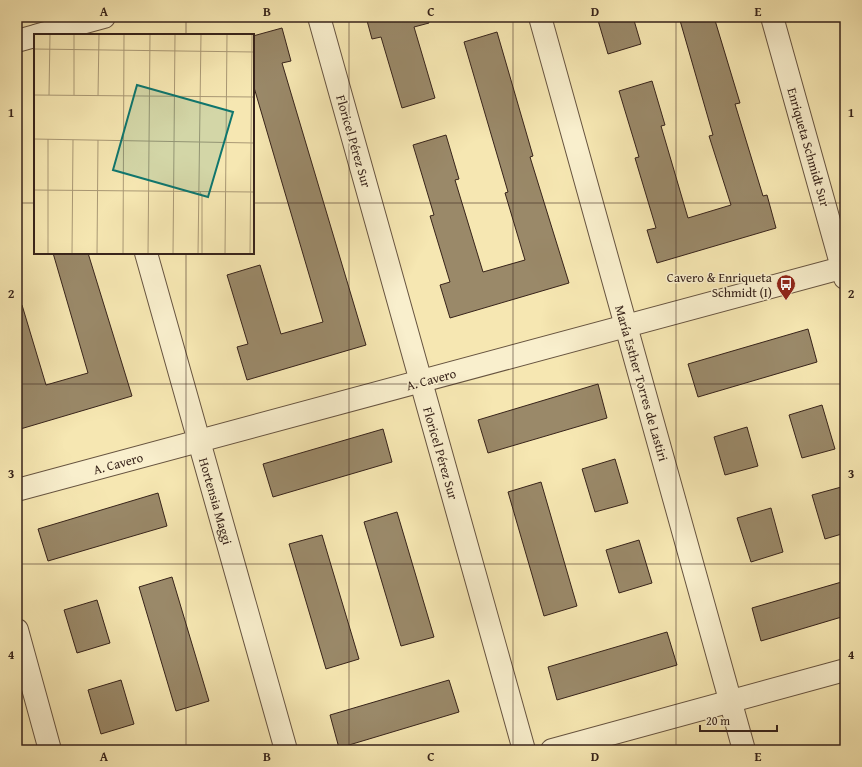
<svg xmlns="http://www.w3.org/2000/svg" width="862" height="767" font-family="'Gentium Book Plus',serif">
	<rect width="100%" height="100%" fill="#f6e7b2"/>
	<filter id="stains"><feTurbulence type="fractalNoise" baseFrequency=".005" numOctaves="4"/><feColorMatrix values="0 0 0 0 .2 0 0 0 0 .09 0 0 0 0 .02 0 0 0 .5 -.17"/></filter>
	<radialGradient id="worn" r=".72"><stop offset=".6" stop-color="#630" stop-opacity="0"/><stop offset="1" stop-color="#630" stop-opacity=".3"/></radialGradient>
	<!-- building -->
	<g fill="#9a8969" stroke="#37231a">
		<path d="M 366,17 L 428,17 L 429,23 L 414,27 L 435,98 L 402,108 L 381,37 L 372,39 Z"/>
		<path d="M 597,17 L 633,17 L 641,44 L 608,54 Z"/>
		<path d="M 679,17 L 714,17 L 740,103 L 735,104 L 763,196 L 767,195 L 776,228 L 657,263 L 647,230 L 656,228 L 635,158 L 639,157 L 619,91 L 652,81 L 665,125 L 661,126 L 688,218 L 731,205 L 709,136 L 713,135 Z"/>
		<path d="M 282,28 L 291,61 L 282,63 L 366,345 L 247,380 L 237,347 L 248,344 L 227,275 L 260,265 L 281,334 L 323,322 L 253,84 L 253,36 Z"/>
		<path d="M 497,32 L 533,156 L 530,157 L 569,283 L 450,318 L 440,285 L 450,282 L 430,216 L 434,215 L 413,145 L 446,135 L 459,179 L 455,180 L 483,272 L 525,260 L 505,193 L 508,192 L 464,42 Z"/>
		<path d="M 53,253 L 88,253 L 132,396 L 17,430 L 17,306 L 22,305 L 46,385 L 88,373 Z"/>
		<path d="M 808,329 L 817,362 L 698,397 L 688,364 Z"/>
		<path d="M 598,384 L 607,418 L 488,453 L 478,420 Z"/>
		<path d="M 822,405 L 835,449 L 802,458 L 789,415 Z"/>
		<path d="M 747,427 L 758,466 L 725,475 L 714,437 Z"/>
		<path d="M 383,429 L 392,462 L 273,497 L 263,464 Z"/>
		<path d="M 615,459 L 628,503 L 595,512 L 582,469 Z"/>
		<path d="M 541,482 L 577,606 L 544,616 L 508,492 Z"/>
		<path d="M 845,486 L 845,533 L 825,539 L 812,495 Z"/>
		<path d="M 158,493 L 167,526 L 48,561 L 38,529 Z"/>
		<path d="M 771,508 L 783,552 L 751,562 L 737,518 Z"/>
		<path d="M 397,512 L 434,637 L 401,646 L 364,522 Z"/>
		<path d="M 322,535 L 359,659 L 326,669 L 289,544 Z"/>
		<path d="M 639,540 L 652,583 L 619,593 L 606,550 Z"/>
		<path d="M 172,577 L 209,701 L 176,711 L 139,587 Z"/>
		<path d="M 845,581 L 845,616 L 761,641 L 752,608 Z"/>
		<path d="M 97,600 L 110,643 L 77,653 L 64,610 Z"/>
		<path d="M 667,632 L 677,665 L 557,700 L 548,667 Z"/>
		<path d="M 121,680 L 134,724 L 101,734 L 88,690 Z"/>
		<path d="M 449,680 L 459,712 L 339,748 L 330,715 Z"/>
	</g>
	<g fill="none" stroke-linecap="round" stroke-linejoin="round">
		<defs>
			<g id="minor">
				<path d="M 319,17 L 524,750"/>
				<path d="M 540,17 L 744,750"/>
				<path d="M 772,17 L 845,278"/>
				<path d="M 38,35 L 104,17"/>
				<path d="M 17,41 L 35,36"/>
				<path d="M 146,253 L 286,750"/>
				<path d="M 17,490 L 845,267"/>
				<path d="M 17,630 L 50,750"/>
				<path d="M 552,750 L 845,670"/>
			</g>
		</defs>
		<!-- minor casing -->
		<use href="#minor" stroke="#675440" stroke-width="24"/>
		<!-- minor -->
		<use href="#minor" stroke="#f9efcd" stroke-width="22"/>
	</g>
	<!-- grid -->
	<path fill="none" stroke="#37231a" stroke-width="1" stroke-opacity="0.55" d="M 186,17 L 186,35M 349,17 L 349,750M 513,17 L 513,750M 676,17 L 676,750M 17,203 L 35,203M 253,203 L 845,203M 186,253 L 186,750M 17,384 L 845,384M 17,564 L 845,564"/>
	<!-- icons -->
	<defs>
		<symbol id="bus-pin" viewBox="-11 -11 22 30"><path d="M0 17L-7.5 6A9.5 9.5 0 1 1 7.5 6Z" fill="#8f2418" stroke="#f9efcd"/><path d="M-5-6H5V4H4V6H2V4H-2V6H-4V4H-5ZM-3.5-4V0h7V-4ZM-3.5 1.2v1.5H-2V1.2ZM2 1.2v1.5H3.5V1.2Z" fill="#fff"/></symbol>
	</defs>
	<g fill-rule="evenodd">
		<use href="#bus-pin" x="775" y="273" width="22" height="30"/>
	</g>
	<g text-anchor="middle" stroke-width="3" stroke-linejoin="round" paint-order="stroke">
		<!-- street labels -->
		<g font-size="13" fill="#37231a" stroke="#f9efcd">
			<text transform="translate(354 141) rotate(74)" y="5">Floricel Pérez Sur</text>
			<text transform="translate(809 147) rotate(74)" y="5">Enriqueta Schmidt Sur</text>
			<text transform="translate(431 379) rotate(-15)" y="5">A. Cavero</text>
			<text transform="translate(642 383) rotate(74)" y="5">María Esther Torres de Lastiri</text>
			<text transform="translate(441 453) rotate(74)" y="5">Floricel Pérez Sur</text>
			<text transform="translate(118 463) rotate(-15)" y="5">A. Cavero</text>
			<text transform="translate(216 501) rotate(74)" y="5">Hortensia Maggi</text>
		</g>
		<!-- poi labels -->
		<g font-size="13" fill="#37231a" stroke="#f9efcd" text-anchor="end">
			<text x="772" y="282">Cavero &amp; Enriqueta<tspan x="772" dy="15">Schmidt (I)</tspan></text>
		</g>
	</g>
	<!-- overview -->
	<g transform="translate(34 34)">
		<rect width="220" height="220" fill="#f6e7b2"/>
		<path fill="none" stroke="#aa9975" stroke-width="1" d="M 0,15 L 220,18M 0,61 L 220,63M 15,61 L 16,0M 40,61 L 40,0M 64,62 L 65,0M 0,105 L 220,109M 0,156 L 220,158M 166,158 L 168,162 L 168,220M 14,220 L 14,105M 38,220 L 39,106M 63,220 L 64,106M 89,220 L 90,0M 114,220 L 116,0M 139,220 L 141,0M 164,220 L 167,0M 191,220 L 193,0M 216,220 L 218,0"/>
		<path fill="#0f766e" fill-opacity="0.15" stroke="#0f766e" stroke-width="2" d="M 103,51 L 199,78 L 174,163 L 79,136 Z"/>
		<rect width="220" height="220" fill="none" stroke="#37231a" stroke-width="2"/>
	</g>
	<!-- margin -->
	<rect width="862" height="767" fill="none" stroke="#f6e7b2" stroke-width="44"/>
	<!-- scale -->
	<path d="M700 725v6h77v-6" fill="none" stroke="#37231a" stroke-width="2"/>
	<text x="706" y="725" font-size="12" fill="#37231a" stroke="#f9efcd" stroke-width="3" paint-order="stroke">20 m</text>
	<rect x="22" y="22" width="818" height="723" fill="none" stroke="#37231a" stroke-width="1.5"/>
	<g font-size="13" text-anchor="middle" font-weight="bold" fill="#37231a">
		<text x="104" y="16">A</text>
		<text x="267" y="16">B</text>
		<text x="431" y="16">C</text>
		<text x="595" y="16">D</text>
		<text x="758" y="16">E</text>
		<text x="11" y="117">1</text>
		<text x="851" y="117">1</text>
		<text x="11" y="298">2</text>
		<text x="851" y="298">2</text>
		<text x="11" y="478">3</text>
		<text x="851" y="478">3</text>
		<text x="11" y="659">4</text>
		<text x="851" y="659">4</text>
		<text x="104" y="761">A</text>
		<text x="267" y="761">B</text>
		<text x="431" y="761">C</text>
		<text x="595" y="761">D</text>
		<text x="758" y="761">E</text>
	</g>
	<rect width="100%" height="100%" filter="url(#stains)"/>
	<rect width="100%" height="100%" fill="url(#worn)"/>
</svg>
